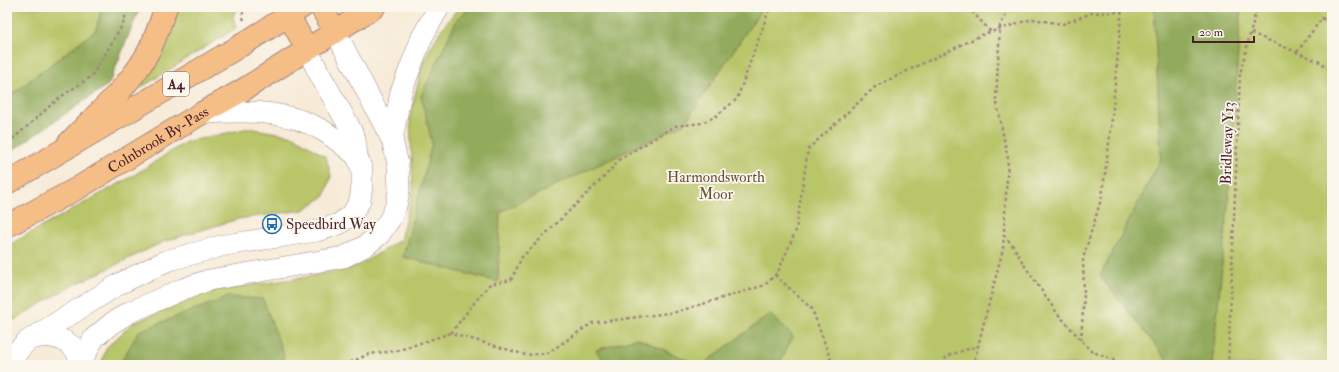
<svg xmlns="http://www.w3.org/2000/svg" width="1339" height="372" font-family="'IM FELL Double Pica',serif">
	<rect width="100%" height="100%" fill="#fbf7ec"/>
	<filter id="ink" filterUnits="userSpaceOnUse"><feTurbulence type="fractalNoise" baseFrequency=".025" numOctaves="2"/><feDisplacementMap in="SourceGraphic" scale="8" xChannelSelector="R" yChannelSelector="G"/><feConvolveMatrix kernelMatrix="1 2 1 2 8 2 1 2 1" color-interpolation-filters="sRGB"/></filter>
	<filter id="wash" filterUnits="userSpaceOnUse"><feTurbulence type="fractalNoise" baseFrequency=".012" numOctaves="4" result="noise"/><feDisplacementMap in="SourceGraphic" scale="16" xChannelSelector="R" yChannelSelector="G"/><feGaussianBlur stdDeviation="0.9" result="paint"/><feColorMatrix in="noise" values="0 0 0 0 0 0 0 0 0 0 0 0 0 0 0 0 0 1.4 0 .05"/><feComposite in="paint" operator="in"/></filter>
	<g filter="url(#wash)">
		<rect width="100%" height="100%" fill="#f7ebd8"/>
		<!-- green -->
		<g fill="#b8c567" stroke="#817249">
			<path d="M 7,7 L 102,7 L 96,30 L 7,98 Z"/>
			<path d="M 179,7 L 237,7 L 233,17 L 236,28 L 140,88 L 136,87 C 158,66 168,35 179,7 Z"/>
			<path d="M 459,7 L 1332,7 L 1332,365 L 101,365 L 106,348 L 133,323 L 210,291 L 301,278 L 358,266 L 400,240 L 413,190 L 410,117 L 423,61 L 441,30 Z"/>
			<path d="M 249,128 L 294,136 L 326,157 L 331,176 L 325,196 L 303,210 L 238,219 L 165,241 L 66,289 L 11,322 L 7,333 L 7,246 L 131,177 L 186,142 Z"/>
		</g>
		<!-- forest -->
		<g fill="#92aa5c" stroke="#6e6444">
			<path d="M 102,7 L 140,7 L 109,84 L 7,154 L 7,98 L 96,30 Z"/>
			<path d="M 472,7 L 763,7 L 684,124 L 500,212 L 498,282 L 403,257 L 432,143 L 421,96 L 457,19 Z"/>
			<path d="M 1154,7 L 1241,7 L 1228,205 L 1212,365 L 1171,365 L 1100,276 L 1161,159 Z"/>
			<path d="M 228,297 L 263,299 L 284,355 L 282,365 L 119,365 L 139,331 Z"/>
			<path d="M 770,314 L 793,336 L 779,365 L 702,365 Z"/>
			<path d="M 637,338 L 699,365 L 607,365 L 596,350 Z"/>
		</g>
	</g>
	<g filter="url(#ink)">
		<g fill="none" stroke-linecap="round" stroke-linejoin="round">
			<defs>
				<g id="minor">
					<path d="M 202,113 C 243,111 286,109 322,130 C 334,137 345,147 357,156"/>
					<path d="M 392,140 L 401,92 L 422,37 L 439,7"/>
					<path d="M 35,338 C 55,334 78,341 81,365"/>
					<path d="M 81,362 L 94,338 L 112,323 L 130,312 L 183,289 L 209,280 L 344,257 L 365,246 L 379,235 L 390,219 L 396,206 L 399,191 L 398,164 L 392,140 L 335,31"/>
					<path d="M 12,365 C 14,355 19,349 26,342 L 119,284 L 166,261 L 225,245 L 317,231 L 339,224 L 352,214 L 360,201 L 362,186 L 362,170 L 357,156 L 355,139 L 348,124 L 319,73 L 307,49"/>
				</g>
				<g id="primary">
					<path d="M 284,7 L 307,49"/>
					<path d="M 321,7 L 335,31"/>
					<path d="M 68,144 C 92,118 122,93 141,64 C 153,47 159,26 166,7"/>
				</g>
				<g id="trunk">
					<path d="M 7,183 L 240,46 L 302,7"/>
					<path id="s1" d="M 7,226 L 78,188 L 202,113 L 243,90 L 374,7"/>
				</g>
			</defs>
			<!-- minor casing -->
			<use href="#minor" stroke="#a08582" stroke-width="22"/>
			<!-- primary casing -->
			<use href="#primary" stroke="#a08582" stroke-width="24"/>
			<!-- trunk casing -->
			<use href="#trunk" stroke="#a08582" stroke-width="24"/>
			<!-- path -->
			<g stroke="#a08582" stroke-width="2.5" stroke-dasharray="3 3" stroke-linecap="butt">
				<path d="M 968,7 L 991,32"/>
				<path d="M 244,20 L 242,15 L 245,7"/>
				<path d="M 1251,33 L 1320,62 L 1332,71"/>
				<path d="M 1297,52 L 1322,18 L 1332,24"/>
				<path d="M 7,142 L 15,137 L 59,98 L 92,76 L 123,24 L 128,7"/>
				<path d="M 1004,235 L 1013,246 L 1026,268 L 1057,313 L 1091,351 L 1126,365"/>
				<path d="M 775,275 L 812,309 L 831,360 L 836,365"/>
				<path d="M 451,333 L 474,303 L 490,284 L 511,280 L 522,257 L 604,177 L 620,159 L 675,126 L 702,123 L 716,116 L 737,99 L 770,7"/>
				<path d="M 1081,340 L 1084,295 L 1083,259 L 1102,196 L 1111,128 L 1122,7"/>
				<path d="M 345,365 L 369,354 L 396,351 L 451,333 L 526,355 L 548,353 L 592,323 L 676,312 L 765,285 L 778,272 L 796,230 L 808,149 L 876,86 L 984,34 L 1032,19 L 1063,24 L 1092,13 L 1122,12"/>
				<path d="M 942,365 L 947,356 L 977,346"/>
				<path d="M 973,365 L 1003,249 L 1008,159 L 996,99 L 1000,26 L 1010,7"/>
				<path d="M 1228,365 L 1240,74 L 1257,7"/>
			</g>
			<!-- minor -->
			<use href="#minor" stroke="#fff" stroke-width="21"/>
			<!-- primary -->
			<use href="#primary" stroke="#f6be87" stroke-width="22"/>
			<!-- trunk -->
			<use href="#trunk" stroke="#f6be87" stroke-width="22"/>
		</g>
	</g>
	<!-- icons -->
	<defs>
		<symbol id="bus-ring" viewBox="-11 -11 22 22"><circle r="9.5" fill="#fbf7ec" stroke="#1f6fb2" stroke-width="1.5"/><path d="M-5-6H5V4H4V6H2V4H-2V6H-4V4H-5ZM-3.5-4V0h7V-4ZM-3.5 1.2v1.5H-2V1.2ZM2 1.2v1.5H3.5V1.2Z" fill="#1f6fb2"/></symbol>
	</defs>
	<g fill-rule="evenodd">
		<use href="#bus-ring" x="261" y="213" width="22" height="22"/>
	</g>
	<g text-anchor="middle" stroke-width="3.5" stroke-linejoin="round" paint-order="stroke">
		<!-- shield labels -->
		<rect fill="#fbf7ec" stroke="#7f6065" stroke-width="1" x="163" y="72" width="26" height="24" rx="3"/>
		<g font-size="14" font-weight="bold" fill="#4a1f2b">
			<text x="176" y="89">A4</text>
		</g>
		<!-- street labels -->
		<g font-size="15" fill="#4a1f2b" stroke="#fbf7ec">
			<text dy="5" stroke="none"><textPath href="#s1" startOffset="174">Colnbrook By-Pass</textPath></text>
			<text transform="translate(1227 143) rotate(-88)" y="5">Bridleway Y13</text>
		</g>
		<!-- park labels -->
		<g font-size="15" fill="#6b513d" stroke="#fbf7ec">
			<text x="716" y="182">Harmondsworth<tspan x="716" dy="17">Moor</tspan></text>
		</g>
		<!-- poi labels -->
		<g font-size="15" fill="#4a1f2b" stroke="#fbf7ec" text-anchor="start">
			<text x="286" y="229">Speedbird Way</text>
		</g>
	</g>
	<!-- margin -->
	<rect width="1339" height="372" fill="none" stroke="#fbf7ec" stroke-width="24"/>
	<!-- scale -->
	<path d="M1193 36v6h61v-6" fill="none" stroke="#4a1f2b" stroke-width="2"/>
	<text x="1199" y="36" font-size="12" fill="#4a1f2b" stroke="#fbf7ec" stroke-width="3" paint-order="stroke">20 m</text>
</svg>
